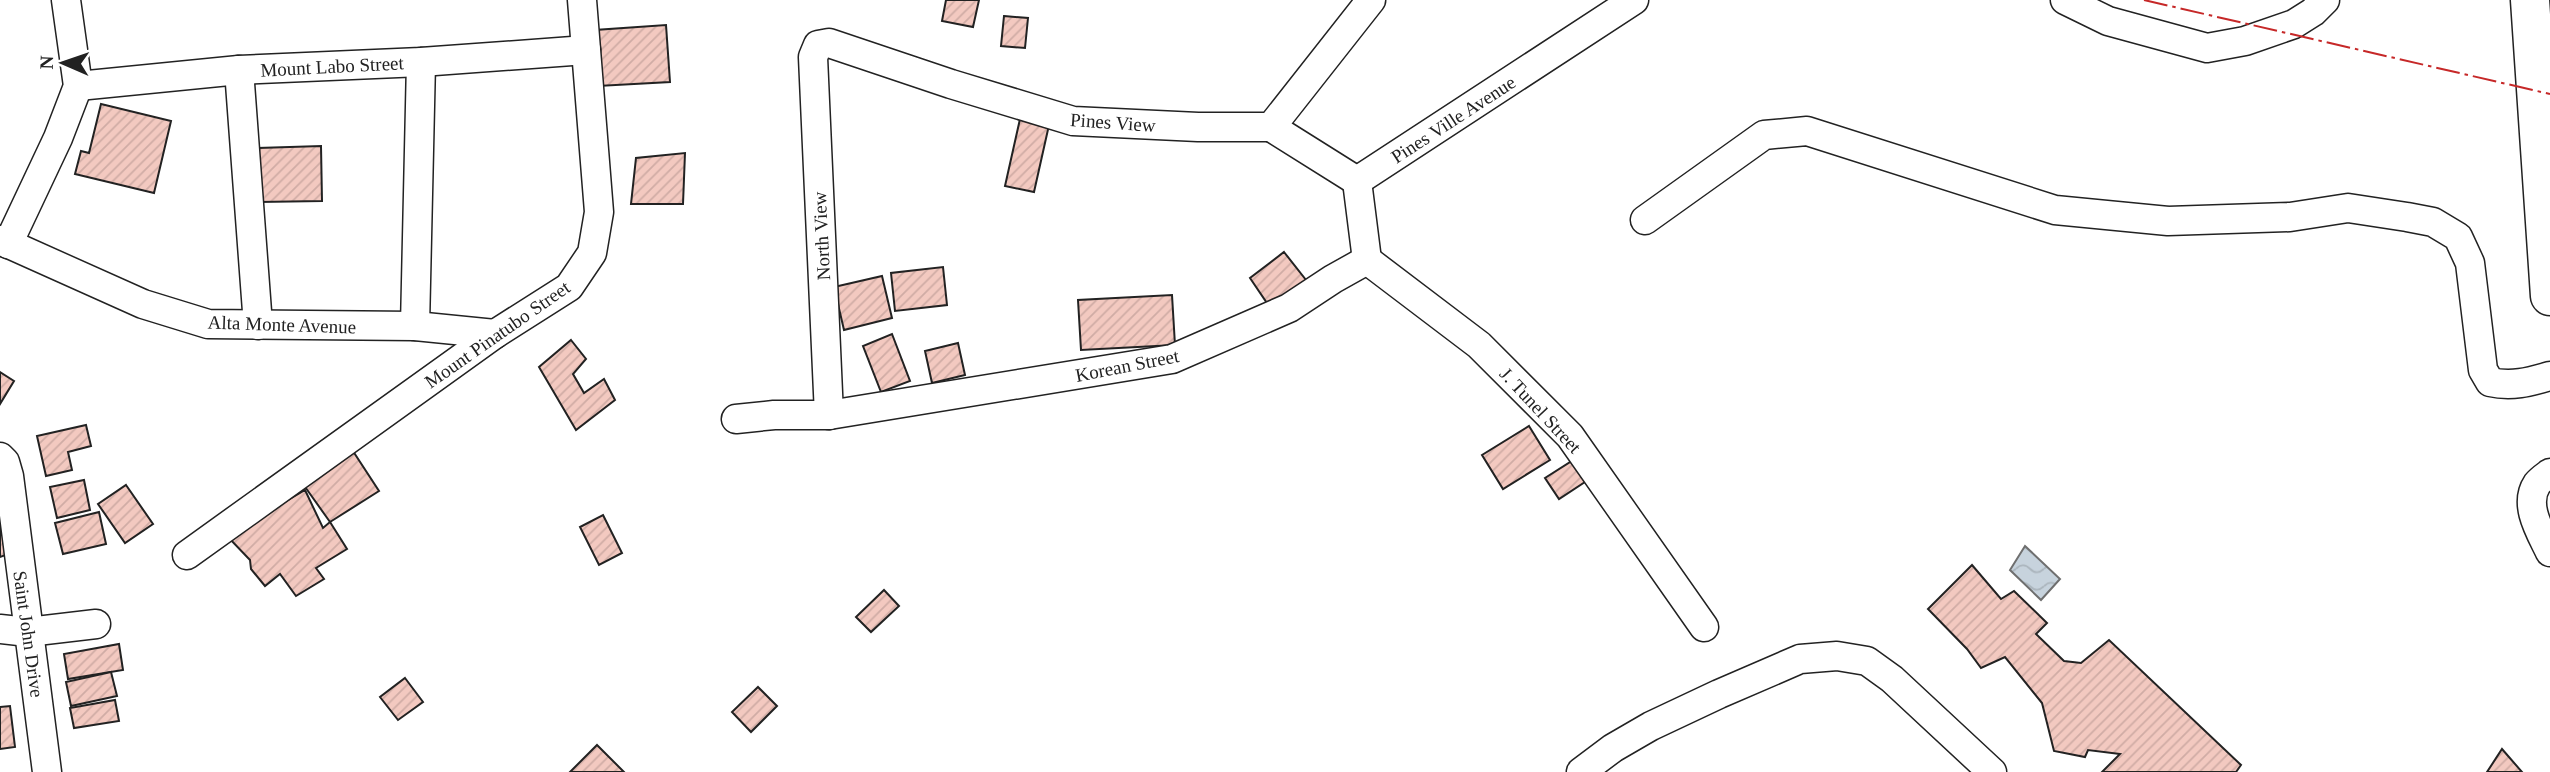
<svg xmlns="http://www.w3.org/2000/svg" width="2550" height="772" font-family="Georgia,serif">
	<defs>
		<pattern id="water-waves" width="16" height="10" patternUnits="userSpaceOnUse" patternTransform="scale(1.75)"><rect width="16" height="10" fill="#c7d3dd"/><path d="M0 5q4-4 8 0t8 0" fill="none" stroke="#abb5bd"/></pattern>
		<pattern id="building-hatch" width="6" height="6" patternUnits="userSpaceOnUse" patternTransform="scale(1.75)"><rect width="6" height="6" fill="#f3c9c0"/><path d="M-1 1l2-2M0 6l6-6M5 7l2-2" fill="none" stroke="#d0aca5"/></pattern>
	</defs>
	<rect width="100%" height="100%" fill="#fff"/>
	<!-- water -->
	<path fill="url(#water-waves)" stroke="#6f6f6f" stroke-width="2" d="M 2025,546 L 2060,579 L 2041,600 L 2010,570 Z"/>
	<!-- building -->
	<g fill="url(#building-hatch)" stroke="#222" stroke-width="2">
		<path d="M 946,0 L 979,0 L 973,27 L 942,21 Z"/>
		<path d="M 1004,16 L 1028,18 L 1025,48 L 1001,46 Z"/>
		<path d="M 666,25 L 670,82 L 598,86 L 595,30 Z"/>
		<path d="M 101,104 L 171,121 L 154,193 L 75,174 L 81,151 L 89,153 Z"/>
		<path d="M 1020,119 L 1049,125 L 1034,192 L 1005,186 Z"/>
		<path d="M 321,146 L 322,201 L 259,202 L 258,148 Z"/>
		<path d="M 685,153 L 683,204 L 631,204 L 636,158 Z"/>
		<path d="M 1284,252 L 1306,280 L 1269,306 L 1250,278 Z"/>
		<path d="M 943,267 L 947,305 L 895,311 L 891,273 Z"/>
		<path d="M 882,276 L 892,318 L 844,330 L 834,287 Z"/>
		<path d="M 1172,295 L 1175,345 L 1081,350 L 1078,300 Z"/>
		<path d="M 892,334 L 910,381 L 881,392 L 863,346 Z"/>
		<path d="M 571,340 L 586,359 L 573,374 L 584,393 L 604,379 L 615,400 L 576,430 L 539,367 Z"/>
		<path d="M 958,343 L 965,375 L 932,383 L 925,351 Z"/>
		<path d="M 0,372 L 14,381 L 0,404 Z"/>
		<path d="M 86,425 L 91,446 L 68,452 L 72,470 L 46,476 L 37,436 Z"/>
		<path d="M 1529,426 L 1550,460 L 1503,489 L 1482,455 Z"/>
		<path d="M 349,445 L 379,491 L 330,522 L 303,484 Z"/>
		<path d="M 1575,459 L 1588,480 L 1559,499 L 1545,478 Z"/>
		<path d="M 84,480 L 90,510 L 57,518 L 50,487 Z"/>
		<path d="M 126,485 L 153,524 L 125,543 L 98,504 Z"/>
		<path d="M 305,490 L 323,528 L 330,522 L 347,549 L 316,568 L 324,579 L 296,596 L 280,574 L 265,586 L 251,569 L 250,560 L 227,536 Z"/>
		<path d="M 0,508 L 11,553 L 0,557 Z"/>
		<path d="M 99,512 L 106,544 L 63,554 L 55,523 Z"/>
		<path d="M 603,515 L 622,553 L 599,565 L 580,527 Z"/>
		<path d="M 1972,565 L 2001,599 L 2014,591 L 2047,623 L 2036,634 L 2064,661 L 2081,663 L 2109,640 L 2241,765 L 2236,772 L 2102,772 L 2120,754 L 2088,750 L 2085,757 L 2054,751 L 2042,703 L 2005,657 L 1981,668 L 1967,649 L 1928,609 Z"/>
		<path d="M 884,590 L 899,606 L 871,632 L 856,617 Z"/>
		<path d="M 119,644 L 123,670 L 68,679 L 64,654 Z"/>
		<path d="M 111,672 L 117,696 L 71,706 L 66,682 Z"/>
		<path d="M 405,678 L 423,702 L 398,720 L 380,697 Z"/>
		<path d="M 758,687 L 777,706 L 751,732 L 732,712 Z"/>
		<path d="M 115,700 L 119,721 L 74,728 L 70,708 Z"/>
		<path d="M 10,706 L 15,747 L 0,749 L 0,707 Z"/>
		<path d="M 597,745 L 624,772 L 570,772 Z"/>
		<path d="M 2502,749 L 2522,772 L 2487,772 Z"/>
	</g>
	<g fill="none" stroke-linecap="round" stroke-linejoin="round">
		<defs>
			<g id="minor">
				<path d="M 2065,0 L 2108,21 L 2207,48 L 2245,41 L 2294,24 L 2313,12 L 2325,0"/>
				<path d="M 239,70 L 258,325"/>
				<path d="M 78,86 L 239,70 L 421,62 L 586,50"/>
				<path d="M 1271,127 L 1357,181"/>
				<path d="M 1357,181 L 1634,0"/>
				<path d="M 1357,181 L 1367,260"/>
				<path d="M 1645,220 L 1764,135 L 1807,131 L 2055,210 L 2168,221 L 2290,217 L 2348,208 L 2407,217 L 2433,222 L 2458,237 L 2470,263 L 2483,370 L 2490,382 C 2512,387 2529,382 2550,376"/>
				<path d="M 0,240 L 143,304 L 208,324 L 415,326 L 495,334"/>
				<path d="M 8,244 L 58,138 L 78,86 L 66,0"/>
				<path d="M 1367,260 L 1479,345 L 1570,436 L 1704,627"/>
				<path d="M 415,326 L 421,62"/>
				<path d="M 829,415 L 813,57 L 818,45 L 829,43 L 951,84 L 1073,121 L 1198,127 L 1271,127 L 1371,0"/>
				<path d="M 736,419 L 774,415 L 829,415 L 1172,359 L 1289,308 L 1333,279 L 1367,260"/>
				<path d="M 0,457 L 5,462 L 9,476 L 47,772"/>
				<path d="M 2550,473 C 2546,476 2540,480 2537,484 C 2523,505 2541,533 2550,552"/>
				<path d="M 187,555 L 495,334 L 569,287 L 592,253 L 599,212 L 582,0"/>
				<path d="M 0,629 L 28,632 L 96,624"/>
				<path d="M 1581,772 L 1613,748 L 1651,726 L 1719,694 L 1800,659 L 1837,656 L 1867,661 L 1892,679 L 1992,772"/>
			</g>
			<path id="primary" d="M 2530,0 L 2550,296"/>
		</defs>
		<!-- minor casing -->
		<use href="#minor" stroke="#222" stroke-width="31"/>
		<!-- primary casing -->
		<use href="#primary" stroke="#222" stroke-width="41"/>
		<!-- minor -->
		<use href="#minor" stroke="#fff" stroke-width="28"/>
		<!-- primary -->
		<use href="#primary" stroke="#fff" stroke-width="38"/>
		<!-- power -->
		<path stroke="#c62828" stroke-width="2" stroke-dasharray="24 5 3.5 5" stroke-linecap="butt" d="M 2144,0 L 2550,94"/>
	</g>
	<g text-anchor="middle" stroke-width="5" stroke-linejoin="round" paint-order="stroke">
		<!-- street labels -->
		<g font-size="19" fill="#222" stroke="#fff">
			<text transform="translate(332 66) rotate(-3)" y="7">Mount Labo Street</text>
			<text transform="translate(1453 119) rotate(-33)" y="7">Pines Ville Avenue</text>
			<text transform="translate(1113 122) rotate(4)" y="7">Pines View</text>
			<text transform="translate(821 236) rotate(-93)" y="7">North View</text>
			<text transform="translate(282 324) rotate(2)" y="7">Alta Monte Avenue</text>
			<text transform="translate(497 334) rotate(-35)" y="7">Mount Pinatubo Street</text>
			<text transform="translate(1127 365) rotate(-11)" y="7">Korean Street</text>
			<text transform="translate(1541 410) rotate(47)" y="7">J. Tunel Street</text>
			<text transform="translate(29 634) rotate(82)" y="7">Saint John Drive</text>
		</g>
	</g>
	<!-- north arrow -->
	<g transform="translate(63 63) rotate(272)" stroke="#ffffff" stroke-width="5" paint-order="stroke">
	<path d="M0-5L12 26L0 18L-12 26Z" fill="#222222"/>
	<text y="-10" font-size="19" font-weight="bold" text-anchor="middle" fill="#222222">N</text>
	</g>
</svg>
